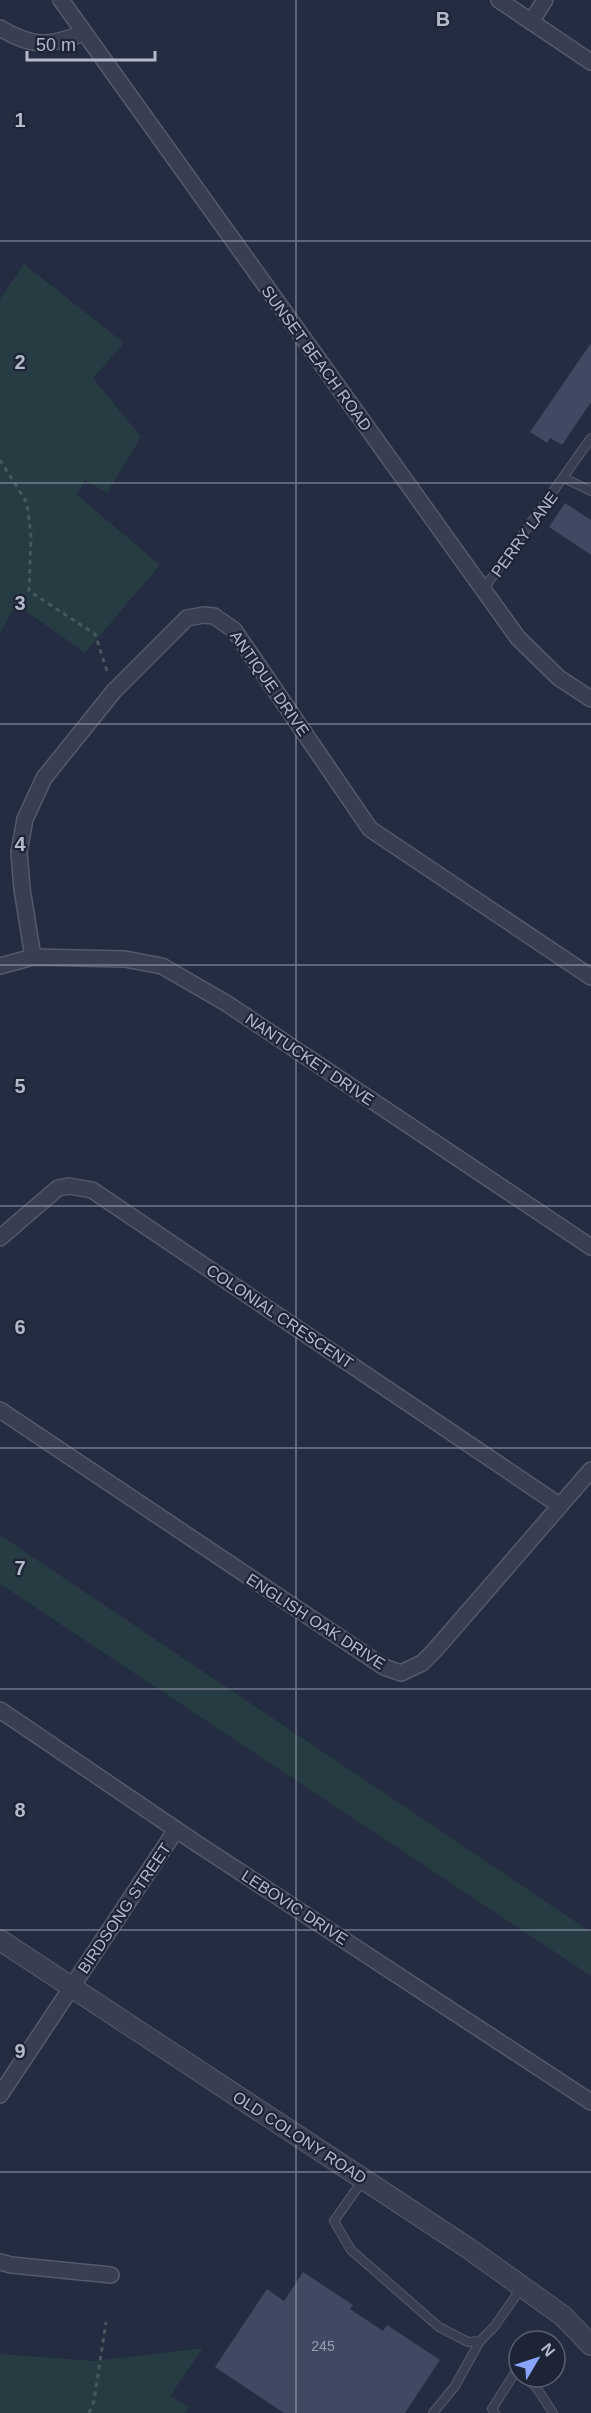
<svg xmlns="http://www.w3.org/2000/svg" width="591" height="2413" font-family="Helvetica,sans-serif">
	<rect width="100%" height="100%" fill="#242c41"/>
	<!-- green -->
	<g fill="#263b42">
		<path d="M 24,264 L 124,343 L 93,378 L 141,437 L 107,493 L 85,480 L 77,495 L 160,565 L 85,653 L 16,604 L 0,633 L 0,299 Z"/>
		<path d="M 0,1535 L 591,1932 L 591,1976 L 0,1584 Z"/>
		<path d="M 203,2348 L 170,2396 L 189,2407 L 185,2413 L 0,2413 L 0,2354 L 94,2361 Z"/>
	</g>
	<!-- building -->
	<g fill="#404862">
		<path d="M 591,343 L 591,402 L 562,445 L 550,438 L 547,443 L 530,432 Z"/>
		<path d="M 565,503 L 591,520 L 591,555 L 549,527 Z"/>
		<path d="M 303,2272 L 353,2305 L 350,2309 L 383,2331 L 387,2325 L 440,2360 L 405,2413 L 284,2413 L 215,2367 L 267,2289 L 284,2301 Z"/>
	</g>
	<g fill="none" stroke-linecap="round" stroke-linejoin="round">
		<defs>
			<g id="service">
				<path d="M 564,478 L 591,491"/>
				<path d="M 483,590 L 591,438"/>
				<path d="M 363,2180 L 334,2221 L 351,2250 L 439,2327 L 468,2342 L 480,2341 L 494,2327 L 522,2287"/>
				<path d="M 524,2377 L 536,2387 L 553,2413"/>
				<path d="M 433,2413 L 455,2386 L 480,2341"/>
				<path d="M 495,2413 L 492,2409 L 516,2371 L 519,2373"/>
			</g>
			<g id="minor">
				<path d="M 61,0 L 518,638 L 559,678 L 591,699"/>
				<path d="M 499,0 L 591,62"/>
				<path d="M 531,22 L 545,0"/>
				<path d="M 0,28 C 31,47 49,47 83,33"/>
				<path d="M 33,957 L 22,889 L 19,852 L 25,819 L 44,778 L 114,691 L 187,618 L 204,615 L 214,616 L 234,630 L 370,829 L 591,977"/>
				<path d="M 0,966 L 33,957 L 125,959 L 162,966 L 226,1003 L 591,1247"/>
				<path d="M 0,1238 L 58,1188 L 69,1186 L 92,1190 L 559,1505"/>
				<path d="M 0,1410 L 384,1667 L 401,1673 L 422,1663 L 435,1650 L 591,1470"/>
				<path d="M 0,1710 L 196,1843 L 591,2102"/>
				<path d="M 0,2095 L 176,1830"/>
				<path d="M 0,2262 L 11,2265 L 111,2275"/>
			</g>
			<path id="tertiary" d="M 0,1940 L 468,2248 L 563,2316 L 591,2345"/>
		</defs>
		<!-- service casing -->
		<use href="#service" stroke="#535a6b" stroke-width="10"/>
		<!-- minor casing -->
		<use href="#minor" stroke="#535a6b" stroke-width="18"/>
		<!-- tertiary casing -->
		<use href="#tertiary" stroke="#535a6b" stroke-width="22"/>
		<!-- path -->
		<g stroke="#45585f" stroke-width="3" stroke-dasharray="4.5 4.5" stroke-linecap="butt">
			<path d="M 0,460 L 27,503 L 31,536 L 29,591 L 95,634 L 108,674"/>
			<path d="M 89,2413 L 94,2401 L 106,2322"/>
		</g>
		<!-- service -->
		<use href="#service" stroke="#393f51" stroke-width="8"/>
		<!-- minor -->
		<use href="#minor" stroke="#393f51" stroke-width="15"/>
		<!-- tertiary -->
		<use href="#tertiary" stroke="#393f51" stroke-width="20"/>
	</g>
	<!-- grid -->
	<path fill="none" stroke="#b5bacb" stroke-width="1.5" stroke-opacity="0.55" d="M 296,0 L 296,2413M 0,241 L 591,241M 0,483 L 591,483M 0,724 L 591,724M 0,965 L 591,965M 0,1206 L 591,1206M 0,1448 L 591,1448M 0,1689 L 591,1689M 0,1930 L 591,1930M 0,2172 L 591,2172"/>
	<g text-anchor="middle" stroke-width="4.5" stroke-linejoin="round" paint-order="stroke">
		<!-- number labels -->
		<g font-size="14" fill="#989eb1">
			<text x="323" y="2351">245</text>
		</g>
		<!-- street labels -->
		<g font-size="16" fill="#b5bacb" stroke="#1d2436">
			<text transform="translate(317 358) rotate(54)" y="6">SUNSET BEACH ROAD</text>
			<text transform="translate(524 534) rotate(-54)" y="6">PERRY LANE</text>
			<text transform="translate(270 683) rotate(55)" y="6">ANTIQUE DRIVE</text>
			<text transform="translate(310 1059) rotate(34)" y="6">NANTUCKET DRIVE</text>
			<text transform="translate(280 1316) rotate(34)" y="6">COLONIAL CRESCENT</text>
			<text transform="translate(316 1621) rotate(33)" y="6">ENGLISH OAK DRIVE</text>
			<text transform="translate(295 1907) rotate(33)" y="6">LEBOVIC DRIVE</text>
			<text transform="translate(124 1908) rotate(-56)" y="6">BIRDSONG STREET</text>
			<text transform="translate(300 2137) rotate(33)" y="6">OLD COLONY ROAD</text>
		</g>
	</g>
	<g font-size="20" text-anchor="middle" font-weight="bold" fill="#b5bacb" stroke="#1d2436" stroke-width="4.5" stroke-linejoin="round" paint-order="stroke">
		<text x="443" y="26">B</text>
		<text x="20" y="127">1</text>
		<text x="20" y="369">2</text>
		<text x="20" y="610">3</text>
		<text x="20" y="851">4</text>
		<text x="20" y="1093">5</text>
		<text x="20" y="1334">6</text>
		<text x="20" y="1575">7</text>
		<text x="20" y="1817">8</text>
		<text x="20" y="2058">9</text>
	</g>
	<!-- north arrow -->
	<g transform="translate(537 2359) rotate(51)"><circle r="28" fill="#1d2436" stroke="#5a6072" stroke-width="1.5"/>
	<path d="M0-4.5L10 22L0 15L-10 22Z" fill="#89a4fd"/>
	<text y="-9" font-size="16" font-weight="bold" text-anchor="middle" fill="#b5bacb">N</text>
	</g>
	<!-- scale -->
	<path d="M27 51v9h128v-9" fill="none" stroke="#b5bacb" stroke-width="3"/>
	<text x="36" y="51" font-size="18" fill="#b5bacb" stroke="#1d2436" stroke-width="4.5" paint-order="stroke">50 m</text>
</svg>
